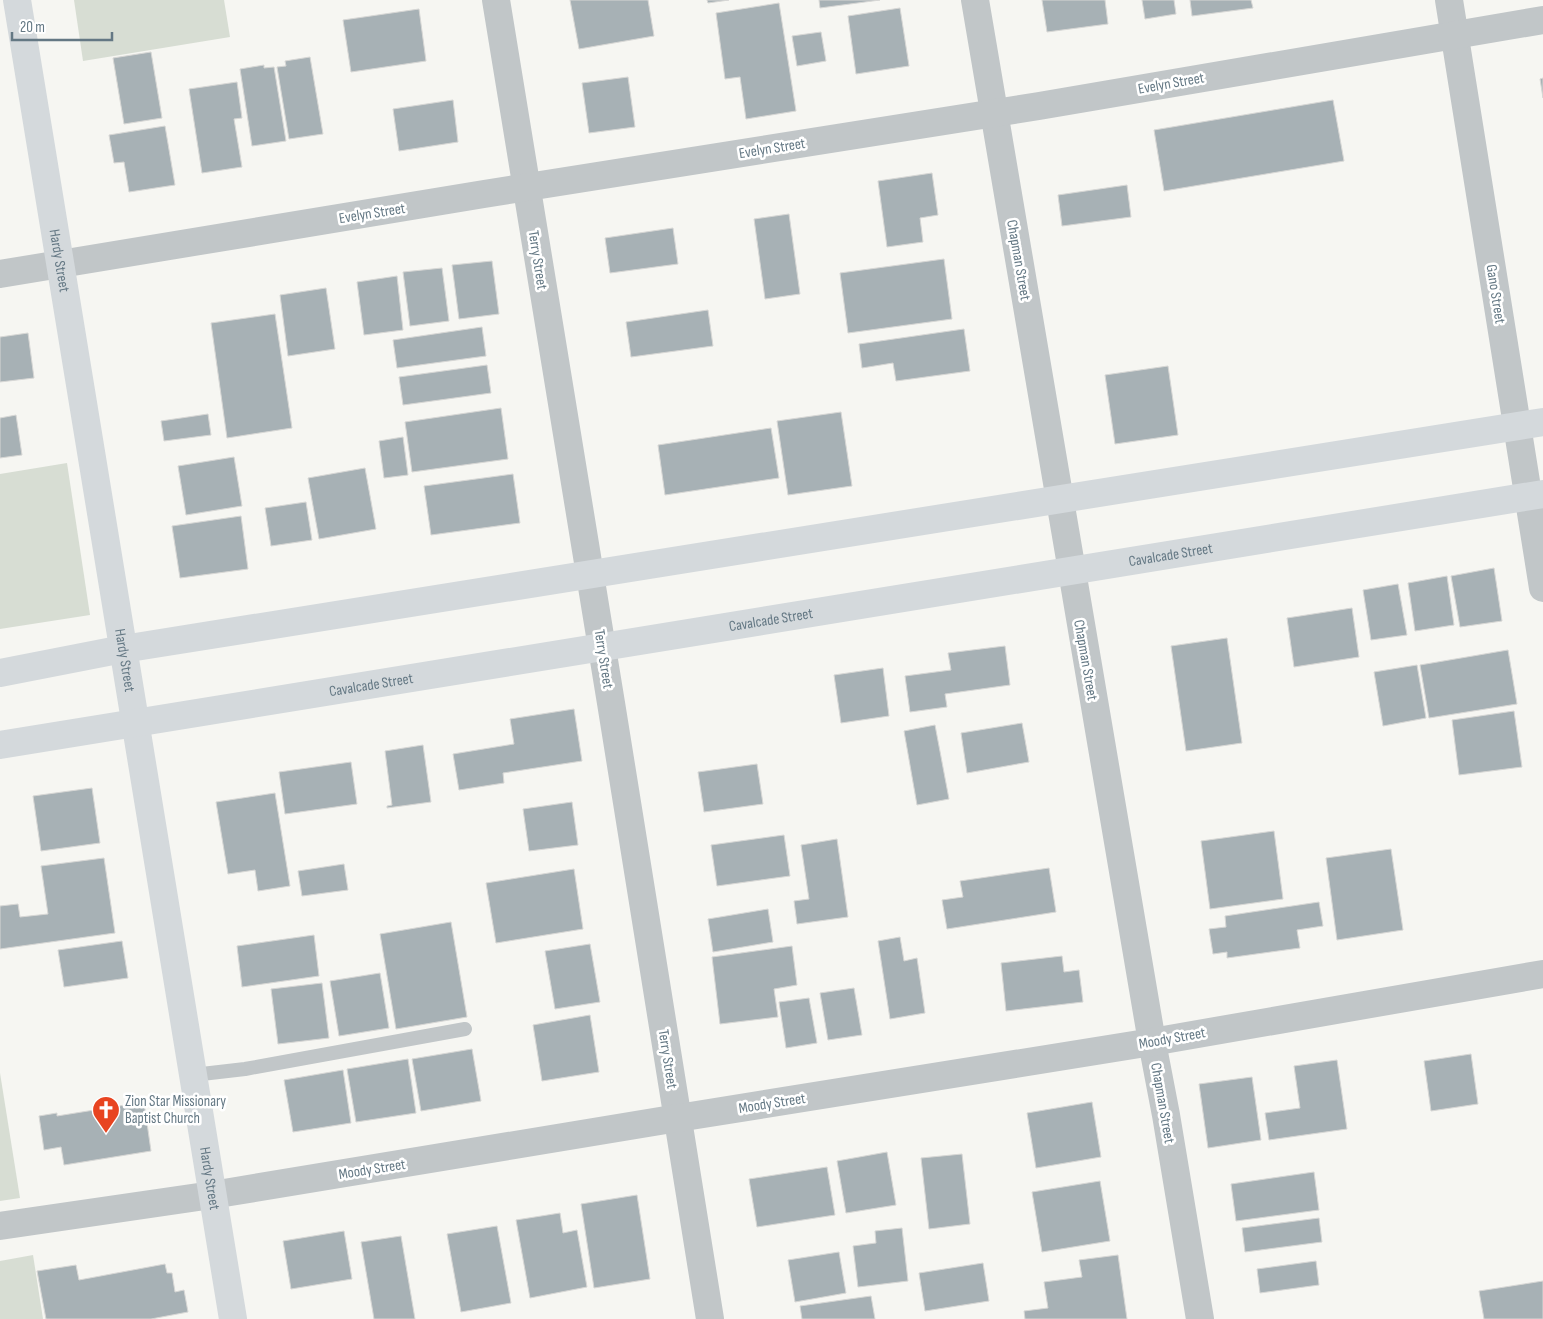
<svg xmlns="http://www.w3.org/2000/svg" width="1543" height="1319" font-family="'Sofia Sans Condensed',sans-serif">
	<rect width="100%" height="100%" fill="#f6f6f2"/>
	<!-- green -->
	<g fill="#d7ddd3">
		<path d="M 74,0 L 224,0 L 230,37 L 83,61 Z"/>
		<path d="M 67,463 L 90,615 L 0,629 L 0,474 Z"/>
		<path d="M 0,1073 L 20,1198 L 0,1201 Z"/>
		<path d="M 33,1255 L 43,1319 L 0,1319 L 0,1261 Z"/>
	</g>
	<!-- building -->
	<g fill="#a7b1b5" stroke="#d7d7d5">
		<path d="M 570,0 L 648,0 L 654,36 L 579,49 Z"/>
		<path d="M 707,0 L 729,0 L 708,3 Z"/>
		<path d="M 819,0 L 880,0 L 820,8 Z"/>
		<path d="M 1042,0 L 1105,0 L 1108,24 L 1047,32 Z"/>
		<path d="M 1142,0 L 1174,0 L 1176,14 L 1145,19 Z"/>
		<path d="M 1190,0 L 1251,0 L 1253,8 L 1192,16 Z"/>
		<path d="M 779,3 L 796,111 L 746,119 L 740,77 L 725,79 L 716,13 Z"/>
		<path d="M 900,8 L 909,66 L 856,74 L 848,16 Z"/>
		<path d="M 419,9 L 426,61 L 351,72 L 343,20 Z"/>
		<path d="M 821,32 L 826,61 L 797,66 L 792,36 Z"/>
		<path d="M 151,52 L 162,118 L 124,124 L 113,58 Z"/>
		<path d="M 310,57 L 323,134 L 289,139 L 277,67 L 286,66 L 285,61 Z"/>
		<path d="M 264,65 L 264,68 L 274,67 L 286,141 L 252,146 L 240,69 Z"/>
		<path d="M 628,77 L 635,127 L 589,133 L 582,83 Z"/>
		<path d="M 1543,78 L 1543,98 L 1540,79 Z"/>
		<path d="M 237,82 L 242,118 L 234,119 L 242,167 L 202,173 L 189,89 Z"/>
		<path d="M 453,100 L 458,142 L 399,151 L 393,109 Z"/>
		<path d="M 1333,100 L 1344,161 L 1164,191 L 1154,130 Z"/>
		<path d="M 165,126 L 175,185 L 129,192 L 124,162 L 114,163 L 109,135 Z"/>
		<path d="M 932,173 L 938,215 L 920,218 L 923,242 L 887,247 L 878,181 Z"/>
		<path d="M 1127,185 L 1131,217 L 1062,226 L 1058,195 Z"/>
		<path d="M 789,214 L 800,294 L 765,299 L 754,219 Z"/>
		<path d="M 673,228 L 678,264 L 610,273 L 605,238 Z"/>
		<path d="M 944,259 L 952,319 L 848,333 L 840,273 Z"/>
		<path d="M 492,261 L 499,314 L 459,319 L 452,265 Z"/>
		<path d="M 442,268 L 449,321 L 410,326 L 403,272 Z"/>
		<path d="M 397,276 L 403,330 L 364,335 L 357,282 Z"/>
		<path d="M 326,288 L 335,349 L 288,356 L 280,295 Z"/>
		<path d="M 708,310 L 713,346 L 631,357 L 626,322 Z"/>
		<path d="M 275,314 L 292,428 L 227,438 L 211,323 Z"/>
		<path d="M 482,327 L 486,356 L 397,368 L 393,340 Z"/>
		<path d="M 964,329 L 970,371 L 896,381 L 893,363 L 862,368 L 859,344 Z"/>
		<path d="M 28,333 L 34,378 L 0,382 L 0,337 Z"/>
		<path d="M 487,365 L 491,393 L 403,405 L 399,377 Z"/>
		<path d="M 1168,366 L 1178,435 L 1115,444 L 1105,375 Z"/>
		<path d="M 501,408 L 508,459 L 412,472 L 405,422 Z"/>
		<path d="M 841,412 L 852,486 L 788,495 L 777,421 Z"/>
		<path d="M 208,414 L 211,435 L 164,441 L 161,421 Z"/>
		<path d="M 16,415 L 22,455 L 0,458 L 0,418 Z"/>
		<path d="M 771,428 L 779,478 L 665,495 L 658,445 Z"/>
		<path d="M 403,437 L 408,475 L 384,478 L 379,441 Z"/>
		<path d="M 234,457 L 242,506 L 186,515 L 178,466 Z"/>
		<path d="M 365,468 L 376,529 L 319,539 L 308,478 Z"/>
		<path d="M 513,474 L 520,523 L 431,535 L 424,486 Z"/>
		<path d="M 306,502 L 312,540 L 271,546 L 265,508 Z"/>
		<path d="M 241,516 L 248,569 L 180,578 L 172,526 Z"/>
		<path d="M 1494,568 L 1502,621 L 1460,627 L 1451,576 Z"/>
		<path d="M 1447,576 L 1454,625 L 1415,631 L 1408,583 Z"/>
		<path d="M 1398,584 L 1407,635 L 1371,640 L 1363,590 Z"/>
		<path d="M 1352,608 L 1359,657 L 1294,667 L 1287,618 Z"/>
		<path d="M 1227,638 L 1242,743 L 1186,751 L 1171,646 Z"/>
		<path d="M 1005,646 L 1010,685 L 945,694 L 947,707 L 910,712 L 905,676 L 951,670 L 948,653 Z"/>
		<path d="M 1508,650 L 1517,704 L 1429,718 L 1420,665 Z"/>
		<path d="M 1417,665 L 1426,718 L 1383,726 L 1374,672 Z"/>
		<path d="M 883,668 L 889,716 L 841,723 L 834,675 Z"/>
		<path d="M 574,709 L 582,761 L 503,773 L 504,783 L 459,790 L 453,754 L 514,744 L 510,719 Z"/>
		<path d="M 1514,711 L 1522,767 L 1459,775 L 1452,720 Z"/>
		<path d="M 1022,723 L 1029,762 L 967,773 L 961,733 Z"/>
		<path d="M 935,725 L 949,799 L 917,805 L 904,731 Z"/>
		<path d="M 423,745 L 431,802 L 387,808 L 387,806 L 392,805 L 385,751 Z"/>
		<path d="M 351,762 L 357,804 L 285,814 L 279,772 Z"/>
		<path d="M 757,764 L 763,804 L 704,812 L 698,772 Z"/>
		<path d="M 92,788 L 100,843 L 41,851 L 33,796 Z"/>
		<path d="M 275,793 L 290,886 L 258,891 L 255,870 L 228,874 L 216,802 Z"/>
		<path d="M 572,802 L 578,845 L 529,851 L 523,809 Z"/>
		<path d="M 1274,831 L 1283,899 L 1210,909 L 1201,841 Z"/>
		<path d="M 784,835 L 790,876 L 717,886 L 711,845 Z"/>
		<path d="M 837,839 L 848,917 L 797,924 L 794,901 L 809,899 L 801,845 Z"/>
		<path d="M 1391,849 L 1403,930 L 1337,940 L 1326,858 Z"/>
		<path d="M 104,858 L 115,933 L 0,949 L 0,906 L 18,904 L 20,917 L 48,914 L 41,866 Z"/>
		<path d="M 344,864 L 348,890 L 302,896 L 298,871 Z"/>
		<path d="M 1049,868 L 1056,912 L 947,929 L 942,900 L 963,897 L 960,881 Z"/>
		<path d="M 574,869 L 583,929 L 496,943 L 486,883 Z"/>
		<path d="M 1319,902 L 1323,926 L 1297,930 L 1300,948 L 1227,958 L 1227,952 L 1213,954 L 1209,929 L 1226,927 L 1225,916 Z"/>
		<path d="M 768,909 L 773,942 L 713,952 L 708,919 Z"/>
		<path d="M 451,922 L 467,1017 L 396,1029 L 380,934 Z"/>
		<path d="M 314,935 L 319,976 L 242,987 L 237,946 Z"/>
		<path d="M 900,937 L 904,961 L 917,958 L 925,1013 L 890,1019 L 878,941 Z"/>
		<path d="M 122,941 L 128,978 L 64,987 L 58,950 Z"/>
		<path d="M 590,944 L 600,1002 L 555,1009 L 545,951 Z"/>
		<path d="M 792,946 L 797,985 L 774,989 L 778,1017 L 720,1024 L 712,957 Z"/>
		<path d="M 1062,956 L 1064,972 L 1079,970 L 1083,1002 L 1006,1011 L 1001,963 Z"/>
		<path d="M 380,973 L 389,1028 L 339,1036 L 330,981 Z"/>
		<path d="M 322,983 L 329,1038 L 278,1044 L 271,989 Z"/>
		<path d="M 854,988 L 862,1035 L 828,1040 L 820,993 Z"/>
		<path d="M 809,998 L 817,1043 L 786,1048 L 779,1002 Z"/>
		<path d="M 590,1015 L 599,1072 L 542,1081 L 533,1025 Z"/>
		<path d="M 472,1049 L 481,1101 L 421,1111 L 412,1059 Z"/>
		<path d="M 1471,1054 L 1478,1104 L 1431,1111 L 1424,1061 Z"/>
		<path d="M 408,1059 L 416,1113 L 356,1122 L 347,1069 Z"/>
		<path d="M 1337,1060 L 1347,1129 L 1269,1140 L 1265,1113 L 1300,1108 L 1294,1066 Z"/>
		<path d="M 343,1070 L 351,1123 L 293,1132 L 284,1080 Z"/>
		<path d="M 1252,1077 L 1261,1140 L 1208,1148 L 1199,1084 Z"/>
		<path d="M 144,1102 L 151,1151 L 64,1165 L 61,1147 L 44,1150 L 39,1116 L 57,1113 L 57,1116 Z"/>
		<path d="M 1092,1102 L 1101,1157 L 1036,1168 L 1027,1113 Z"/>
		<path d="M 887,1152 L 896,1205 L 846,1213 L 837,1161 Z"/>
		<path d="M 962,1154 L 970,1224 L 929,1229 L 921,1158 Z"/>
		<path d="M 827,1167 L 835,1215 L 757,1227 L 749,1179 Z"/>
		<path d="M 1314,1172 L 1319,1210 L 1236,1221 L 1231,1184 Z"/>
		<path d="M 1100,1181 L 1110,1241 L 1042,1252 L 1032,1192 Z"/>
		<path d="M 637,1195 L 650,1279 L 594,1288 L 581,1204 Z"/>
		<path d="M 560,1213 L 563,1233 L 577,1230 L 587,1287 L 530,1298 L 516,1220 Z"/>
		<path d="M 1319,1218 L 1322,1242 L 1245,1252 L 1242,1228 Z"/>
		<path d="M 497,1226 L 511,1303 L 461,1312 L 447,1234 Z"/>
		<path d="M 902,1228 L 908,1281 L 858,1287 L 853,1246 L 876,1243 L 875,1231 Z"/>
		<path d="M 344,1231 L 352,1279 L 291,1289 L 283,1241 Z"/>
		<path d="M 401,1236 L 415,1319 L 374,1319 L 361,1242 Z"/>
		<path d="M 839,1252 L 846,1293 L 795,1302 L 788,1260 Z"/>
		<path d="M 1118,1255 L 1127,1319 L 1025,1319 L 1024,1311 L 1048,1308 L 1044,1282 L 1082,1277 L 1079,1260 Z"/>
		<path d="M 1316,1261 L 1319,1285 L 1260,1293 L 1257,1269 Z"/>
		<path d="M 983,1263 L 989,1301 L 925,1311 L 919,1273 Z"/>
		<path d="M 165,1264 L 167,1273 L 172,1273 L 175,1292 L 184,1290 L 188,1312 L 151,1319 L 46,1319 L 37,1271 L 76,1265 L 79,1280 Z"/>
		<path d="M 1543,1281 L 1543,1319 L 1484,1319 L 1479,1291 Z"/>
		<path d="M 871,1296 L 875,1319 L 802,1319 L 800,1306 Z"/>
	</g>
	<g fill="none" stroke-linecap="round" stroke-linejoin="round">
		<!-- lane -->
		<path stroke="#c1c6c8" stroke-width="14" d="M 193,1075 L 245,1069 L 465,1029"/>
		<!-- street -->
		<g stroke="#c1c6c8" stroke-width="28">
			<path d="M 496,0 L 611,703 L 710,1319"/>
			<path d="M 975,0 L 1152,1042 L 1166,1115 L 1200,1319"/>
			<path d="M 1449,0 L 1543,588"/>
			<path d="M 0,274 L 484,194 L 1039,106 L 1543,20"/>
			<path d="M 0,1226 L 212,1195 L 678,1118 L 1152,1042 L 1543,974"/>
		</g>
		<!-- secondary -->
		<g stroke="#d4d9dc" stroke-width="28">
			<path id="s1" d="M 17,0 L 233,1319"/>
			<path d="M 0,673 L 123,649 L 1543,422"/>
			<path id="s2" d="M 0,745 L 1543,494"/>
		</g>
	</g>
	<!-- icons -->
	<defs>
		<symbol id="church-pin" viewBox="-11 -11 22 30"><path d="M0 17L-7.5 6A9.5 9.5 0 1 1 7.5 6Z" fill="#e84420" stroke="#fff"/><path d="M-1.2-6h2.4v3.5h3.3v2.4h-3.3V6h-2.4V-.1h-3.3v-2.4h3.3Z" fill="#fff"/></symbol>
	</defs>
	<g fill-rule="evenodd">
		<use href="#church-pin" x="90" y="1094" width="32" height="43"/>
	</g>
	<g text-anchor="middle" stroke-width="5" stroke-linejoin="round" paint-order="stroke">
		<!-- street labels -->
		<g font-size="15" fill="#647884" stroke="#fff">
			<text transform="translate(1171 83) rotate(-10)" y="5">Evelyn Street</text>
			<text transform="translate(772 148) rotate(-9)" y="5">Evelyn Street</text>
			<text transform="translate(372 213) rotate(-9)" y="5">Evelyn Street</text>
			<text dy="5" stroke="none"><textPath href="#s1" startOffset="264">Hardy Street</textPath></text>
			<text transform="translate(538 260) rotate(81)" y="5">Terry Street</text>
			<text transform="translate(1019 260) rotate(80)" y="5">Chapman Street</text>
			<text transform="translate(1496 294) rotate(81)" y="5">Gano Street</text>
			<text dy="5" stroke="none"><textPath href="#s2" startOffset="1186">Cavalcade Street</textPath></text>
			<text dy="5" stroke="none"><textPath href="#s2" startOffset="781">Cavalcade Street</textPath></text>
			<text transform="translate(604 659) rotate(81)" y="5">Terry Street</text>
			<text dy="5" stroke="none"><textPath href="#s1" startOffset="669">Hardy Street</textPath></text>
			<text transform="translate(1086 660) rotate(80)" y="5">Chapman Street</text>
			<text dy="5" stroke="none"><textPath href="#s2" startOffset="376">Cavalcade Street</textPath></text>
			<text transform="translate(1172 1038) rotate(-10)" y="5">Moody Street</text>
			<text transform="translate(668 1059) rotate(81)" y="5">Terry Street</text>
			<text transform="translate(772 1103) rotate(-9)" y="5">Moody Street</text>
			<text transform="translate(1163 1103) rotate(80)" y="5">Chapman Street</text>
			<text transform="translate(372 1169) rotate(-9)" y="5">Moody Street</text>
			<text dy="5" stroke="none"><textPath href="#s1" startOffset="1194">Hardy Street</textPath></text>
		</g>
		<!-- poi labels -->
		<g font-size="15" fill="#647884" stroke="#fff" text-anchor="start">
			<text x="125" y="1106">Zion Star Missionary<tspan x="125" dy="17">Baptist Church</tspan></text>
		</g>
	</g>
	<!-- scale -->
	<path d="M12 32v8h100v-8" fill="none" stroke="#647884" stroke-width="2.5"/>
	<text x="20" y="32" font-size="15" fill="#647884" stroke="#ffffff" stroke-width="4" paint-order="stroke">20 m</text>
</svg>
